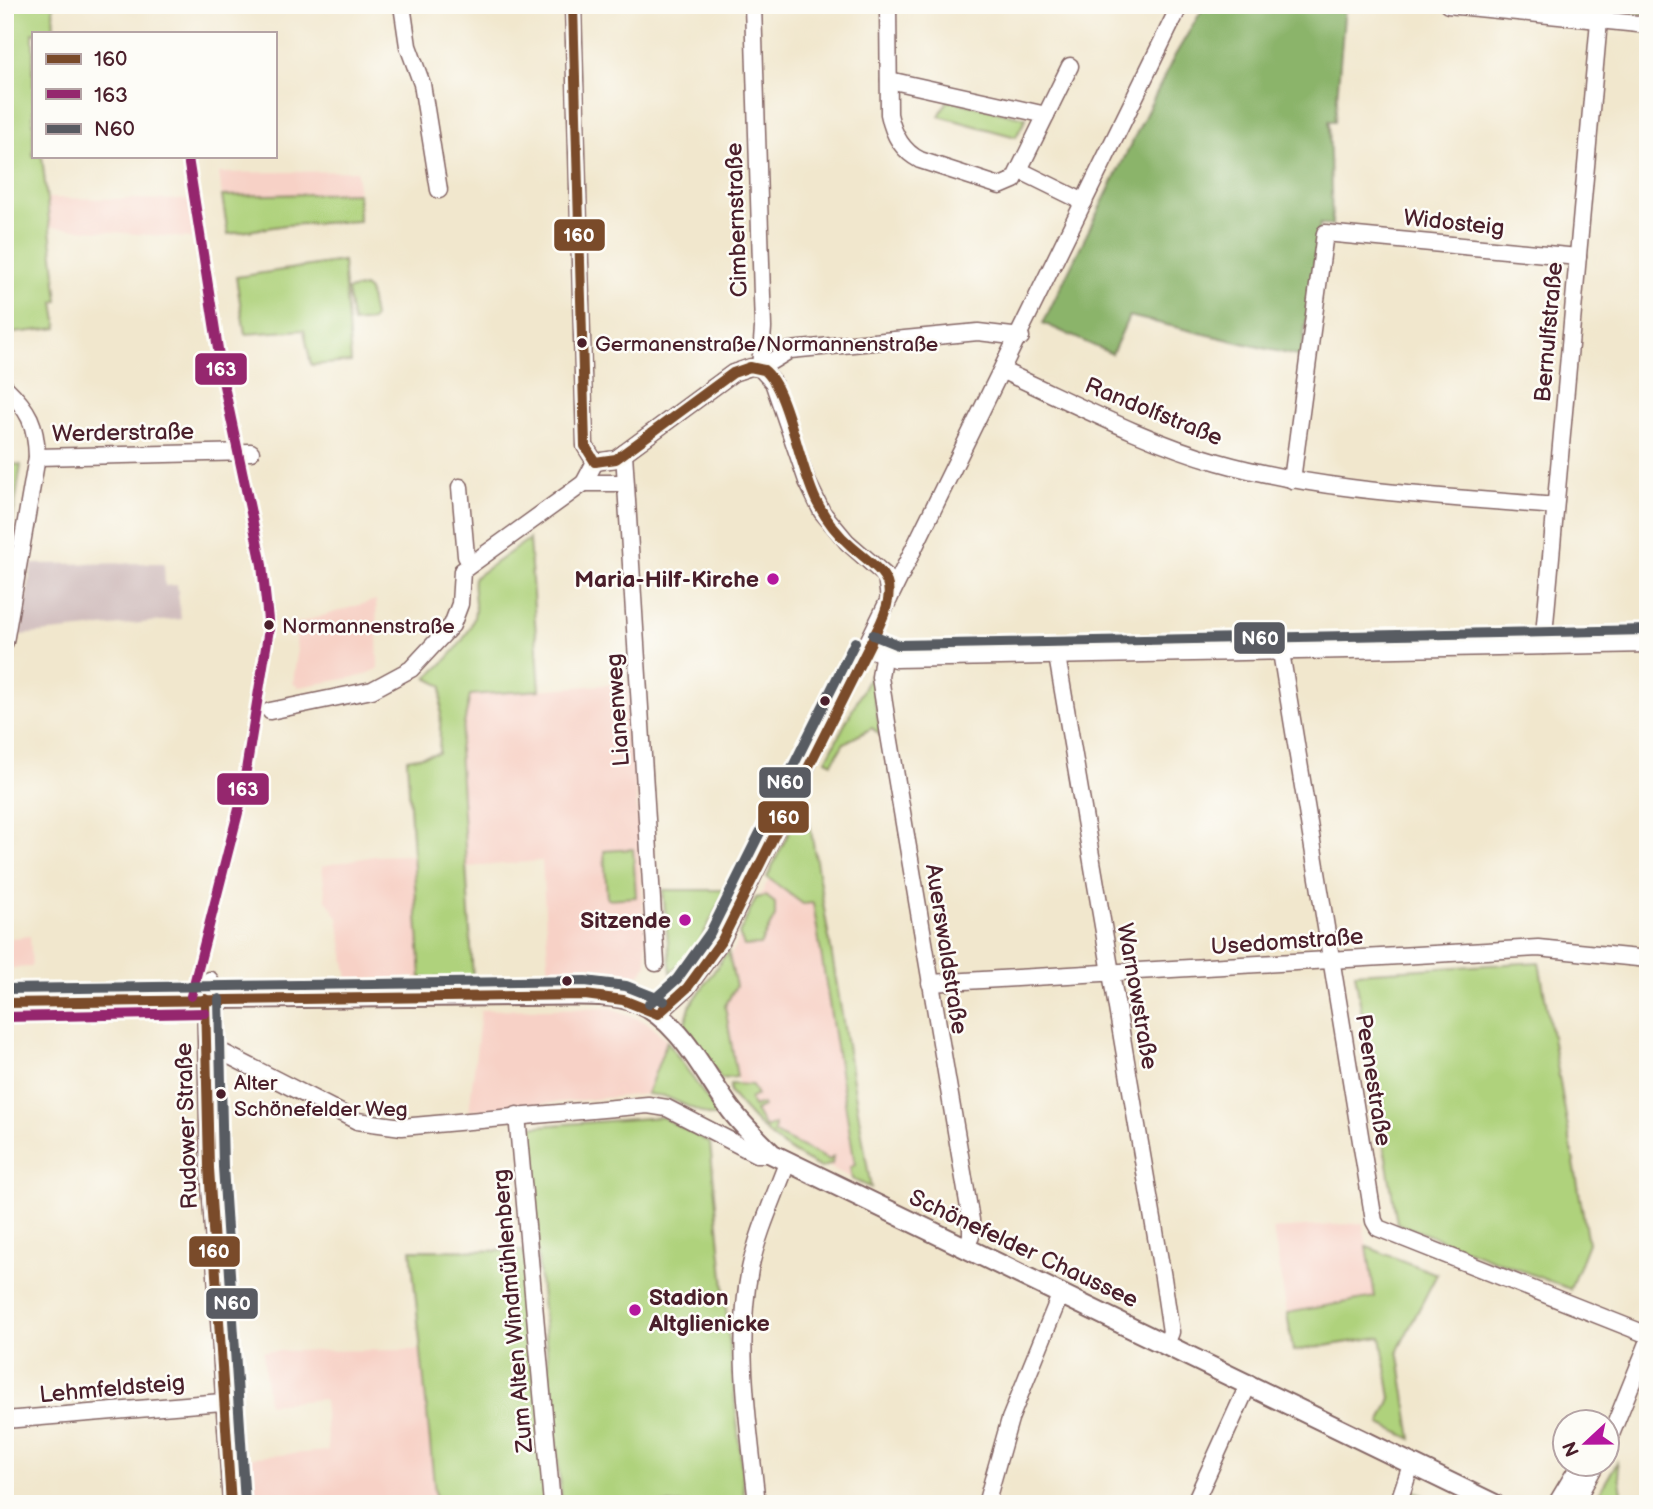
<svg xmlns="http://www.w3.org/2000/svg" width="1653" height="1509" font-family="'Balsamiq Sans',sans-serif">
	<rect width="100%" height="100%" fill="#fdfcf7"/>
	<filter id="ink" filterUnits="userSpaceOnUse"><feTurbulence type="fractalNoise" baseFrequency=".0143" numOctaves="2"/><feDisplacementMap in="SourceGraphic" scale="14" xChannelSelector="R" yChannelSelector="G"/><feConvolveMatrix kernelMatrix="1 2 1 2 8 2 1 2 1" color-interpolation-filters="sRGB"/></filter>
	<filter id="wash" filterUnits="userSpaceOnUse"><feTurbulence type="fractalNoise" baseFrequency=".00686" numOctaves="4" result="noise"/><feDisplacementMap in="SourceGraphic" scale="28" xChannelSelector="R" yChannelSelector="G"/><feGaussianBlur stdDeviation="1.57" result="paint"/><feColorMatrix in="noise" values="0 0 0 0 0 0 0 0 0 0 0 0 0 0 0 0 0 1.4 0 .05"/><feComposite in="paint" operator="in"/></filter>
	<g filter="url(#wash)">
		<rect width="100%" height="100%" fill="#f1e7cd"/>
		<!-- built -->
		<g fill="#f7d1c6">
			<path d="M 357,171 L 358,193 L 222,196 L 219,173 Z"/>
			<path d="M 46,198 L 197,200 L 202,239 L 50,227 Z"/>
			<path d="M 376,600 L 378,669 L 362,676 L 298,687 L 293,683 L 297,654 L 295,624 Z"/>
			<path d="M 629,683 L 647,965 L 640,975 L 549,977 L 542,861 L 466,867 L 459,744 L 470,695 Z"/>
			<path d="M 806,805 L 871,1188 L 768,1136 L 701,1014 Z"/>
			<path d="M 413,855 L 421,978 L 348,980 L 338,917 L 326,900 L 322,866 L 374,856 Z"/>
			<path d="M 30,936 L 32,967 L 8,968 L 5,978 L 5,949 L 10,948 L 11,938 Z"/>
			<path d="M 611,1008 L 648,1023 L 667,1041 L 647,1094 L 469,1111 L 481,1010 Z"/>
			<path d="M 1363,1223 L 1375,1297 L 1287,1313 L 1273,1229 Z"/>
			<path d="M 420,1350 L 436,1504 L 246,1504 L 243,1458 L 328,1451 L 324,1399 L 268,1404 L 263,1351 Z"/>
		</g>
		<!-- industrial -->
		<path fill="#d2bfbf" d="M 164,563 L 165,586 L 177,585 L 181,619 L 20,635 L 32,564 Z"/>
		<!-- green -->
		<g fill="#afd27b" stroke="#7c7853" stroke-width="2">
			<path d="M 5,5 L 53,5 L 54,33 L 33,33 L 33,156 L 42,156 L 58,301 L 54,302 L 58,328 L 5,334 Z"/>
			<path d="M 948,100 L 1026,118 L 1016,137 L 939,116 Z"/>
			<path d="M 358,193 L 359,221 L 286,225 L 228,234 L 222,196 Z"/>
			<path d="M 343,261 L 351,362 L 311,365 L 304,330 L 245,334 L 236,277 Z"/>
			<path d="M 364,287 L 369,291 L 374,317 L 372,321 L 353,323 L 347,290 Z"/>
			<path d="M 5,463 L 21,465 L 10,538 L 5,538 Z"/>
			<path d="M 529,539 L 540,690 L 470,695 L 459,749 L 473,978 L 421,978 L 407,759 L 439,753 L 442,686 L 427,678 C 444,663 473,635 475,611 C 476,600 472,589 474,578 Z"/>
			<path d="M 870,676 L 881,736 L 872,728 L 844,743 L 832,763 L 826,760 Z"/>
			<path d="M 805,799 L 809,819 L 871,1188 L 852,1179 L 850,1167 L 855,1165 L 813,903 L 803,904 L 767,877 Z"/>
			<path d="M 633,849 L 636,897 L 607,899 L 604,851 Z"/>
			<path d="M 663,890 L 726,890 L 696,949 L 671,973 Z"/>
			<path d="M 766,896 L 775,903 L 775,916 L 760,945 L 744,946 L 739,934 L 756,898 Z"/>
			<path d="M 728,951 L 736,986 L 725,1006 L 737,1077 L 721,1079 L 685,1024 L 690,1006 Z"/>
			<path d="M 1539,962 L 1588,1243 L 1570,1289 L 1397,1223 L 1355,973 Z"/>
			<path d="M 667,1041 L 717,1113 L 716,1116 L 710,1116 L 664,1096 L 647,1094 Z"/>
			<path d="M 730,1084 L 752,1085 L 757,1095 L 750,1099 L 753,1107 L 762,1104 L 763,1107 L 755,1111 L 765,1128 L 775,1124 L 774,1133 L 829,1160 L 833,1157 L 832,1164 L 821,1168 C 776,1146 762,1130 730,1093 Z"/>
			<path d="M 662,1117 L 710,1143 L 745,1504 L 562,1504 L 525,1127 Z"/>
			<path d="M 1367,1247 L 1437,1274 L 1398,1350 L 1412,1439 L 1380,1424 L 1391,1398 L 1381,1337 L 1293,1351 L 1287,1313 L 1375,1297 Z"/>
			<path d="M 411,1250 L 525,1251 L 549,1504 L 436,1504 Z"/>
			<path d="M 1617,1462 L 1624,1504 L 1593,1504 Z"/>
			<path d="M 1411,1488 L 1436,1504 L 1406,1504 Z"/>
		</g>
		<!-- forest -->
		<g fill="#8bb46b" stroke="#6a6a4b" stroke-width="2">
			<path d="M 1205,5 L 1345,5 L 1335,121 L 1329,121 L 1332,225 L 1320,224 L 1301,357 L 1129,316 L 1112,354 L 1043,323 L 1174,57 Z"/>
			<path d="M 1547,5 L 1648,5 L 1648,14 Z"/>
		</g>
	</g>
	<g filter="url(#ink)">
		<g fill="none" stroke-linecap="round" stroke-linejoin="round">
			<defs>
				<g id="minor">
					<path d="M 402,5 L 408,46 L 422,84 L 439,190"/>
					<path d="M 573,5 L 585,446 L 595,462"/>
					<path d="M 753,5 L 763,328 L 760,368"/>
					<path d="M 888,5 L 889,114 C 893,134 902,151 920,160 L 1000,186 L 1014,180 L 1070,66"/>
					<path d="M 1448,5 L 1648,25"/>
					<path d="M 889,80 L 1046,115"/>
					<path d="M 1021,171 L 1084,202"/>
					<path d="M 760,368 L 773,382 L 807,481 L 822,512 L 847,542 L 886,576 L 889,599"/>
					<path d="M 1003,371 C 1073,403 1144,441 1218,462 C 1327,493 1443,496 1555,506"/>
					<path d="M 5,387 C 29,410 36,424 37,457 L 5,642"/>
					<path d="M 624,453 L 656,963"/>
					<path d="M 37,457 L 251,452"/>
					<path d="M 595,462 L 616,459 L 733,373 L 751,367 L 760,368 L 790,350 L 978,332 L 1021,337"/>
					<path d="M 1292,480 L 1325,233 L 1578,257"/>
					<path d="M 584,483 L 625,483"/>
					<path d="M 460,487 L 466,556 L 470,563"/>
					<path d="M 1543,646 L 1599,21"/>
					<path d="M 868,648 L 895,659 L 1648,644"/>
					<path d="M 1281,652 L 1374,1221 L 1378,1228 L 1648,1335"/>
					<path d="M 1057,656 L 1163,1278 L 1171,1332 L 1167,1342"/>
					<path d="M 883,657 L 880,677 L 888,729 L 971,1220 L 971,1236 L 966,1248"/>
					<path d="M 270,711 L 372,690 L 411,669 L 452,625 L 460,604 L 462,571 L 584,483 L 595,462"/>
					<path d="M 210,980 L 205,999 L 209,1168 L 231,1504"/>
					<path d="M 930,983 L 1538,948 L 1648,959"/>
					<path d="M 658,1014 L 687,988 L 722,940 L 1180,5"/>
					<path d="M 206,1049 L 216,1049 L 357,1121 L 402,1127 L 648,1105 L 667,1108 L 756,1154 L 772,1154"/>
					<path d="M 517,1115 L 552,1504"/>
					<path d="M 5,1420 L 222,1402"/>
					<path d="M 1608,1442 L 1648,1343"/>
					<path d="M 757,1504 C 749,1426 735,1347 750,1269 C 758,1232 774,1198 787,1163"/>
					<path d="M 986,1504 L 1010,1419 L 1061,1293"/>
					<path d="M 1194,1504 L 1249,1383"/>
					<path d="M 1398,1504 L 1411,1465"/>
					<path d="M 1556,1504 L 1580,1464"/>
					<path d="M 1574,1504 L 1596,1464"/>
				</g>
				<path id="major" d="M 5,1003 L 149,999 L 566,995 C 589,995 614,994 636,1002 C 681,1020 704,1074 731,1110 C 743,1126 758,1140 772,1154 L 1494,1504"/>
			</defs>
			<!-- minor casing -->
			<use href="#minor" stroke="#846564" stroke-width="19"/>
			<!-- major casing -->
			<use href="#major" stroke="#846564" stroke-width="23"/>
			<!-- minor -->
			<use href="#minor" stroke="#fff" stroke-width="16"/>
			<!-- major -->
			<use href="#major" stroke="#fff" stroke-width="19"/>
			<defs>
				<g id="bus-1">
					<path d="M 573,5 L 585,446 L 595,462"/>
					<path d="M 595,462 L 616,459 L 733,373 L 750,367 L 764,370 C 788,388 800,472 818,504 C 826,519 837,534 851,546 C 882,573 901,579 880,624 L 722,940 L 687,988 L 658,1014"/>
					<path d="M 205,999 L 209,1168 L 231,1504"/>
					<path d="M 5,1003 L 585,995 L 623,1000 L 658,1014"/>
				</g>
				<g id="bus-2">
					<path d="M 188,158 L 223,381 L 262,565 L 269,629 L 241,801 L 191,996"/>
					<path d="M 5,1017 L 205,1013"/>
				</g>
				<g id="bus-3">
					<path d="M 873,635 L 898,645 L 1648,630"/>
					<path d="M 5,989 L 585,981 L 626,986 L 664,1001"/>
					<path d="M 219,999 L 223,1167 L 245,1503"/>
					<path d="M 649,1004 L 677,979 L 710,933 L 855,642"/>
				</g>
			</defs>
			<!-- bus-1 casing -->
			<use href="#bus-1" stroke="#fdfcf7" stroke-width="16"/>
			<!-- bus-2 casing -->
			<use href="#bus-2" stroke="#fdfcf7" stroke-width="16"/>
			<!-- bus-3 casing -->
			<use href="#bus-3" stroke="#fdfcf7" stroke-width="16"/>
			<!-- bus-1 -->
			<use href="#bus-1" stroke="#7a4b2a" stroke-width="10"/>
			<!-- bus-2 -->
			<use href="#bus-2" stroke="#95276e" stroke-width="10"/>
			<!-- bus-3 -->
			<use href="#bus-3" stroke="#595b62" stroke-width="10"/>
		</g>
	</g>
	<!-- markers -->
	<g fill="#4a1f2b" stroke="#fdfcf7" stroke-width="2.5">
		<circle cx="582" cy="343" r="6"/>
		<circle cx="269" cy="625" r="6"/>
		<circle cx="825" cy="701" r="6"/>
		<circle cx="567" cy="981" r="6"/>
		<circle cx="221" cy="1094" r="6"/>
	</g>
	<g fill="#b5179e" stroke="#fdfcf7" stroke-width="2.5">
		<circle cx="773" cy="579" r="7"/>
		<circle cx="685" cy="920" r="7"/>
		<circle cx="635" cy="1310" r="7"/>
	</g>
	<g text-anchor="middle" stroke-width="5" stroke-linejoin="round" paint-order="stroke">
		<!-- bus labels -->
		<g font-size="21" fill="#4a1f2b" stroke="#fdfcf7" text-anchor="start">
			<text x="595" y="351">Germanenstraße/Normannenstraße</text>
			<text x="282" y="633">Normannenstraße</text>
			<text x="234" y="1090">Alter<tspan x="234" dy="26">Schönefelder Weg</tspan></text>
		</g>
		<!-- street labels -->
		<g font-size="23" fill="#4a1f2b" stroke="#fdfcf7">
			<text transform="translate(736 220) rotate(-92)" y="8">Cimbernstraße</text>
			<text transform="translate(1454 222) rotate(6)" y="8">Widosteig</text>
			<text transform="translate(1548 332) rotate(-85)" y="8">Bernulfstraße</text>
			<text transform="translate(1154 411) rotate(22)" y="8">Randolfstraße</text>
			<text transform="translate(123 432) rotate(-1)" y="8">Werderstraße</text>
			<text transform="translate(617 710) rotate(-94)" y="8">Lianenweg</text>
			<text transform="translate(1287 941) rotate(-4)" y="8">Usedomstraße</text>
			<text transform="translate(947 949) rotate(81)" y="8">Auerswaldstraße</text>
			<text transform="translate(1138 996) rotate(80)" y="8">Warnowstraße</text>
			<text transform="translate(1374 1080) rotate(81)" y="8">Peenestraße</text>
			<text transform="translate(186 1126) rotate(-92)" y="8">Rudower Straße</text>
			<text transform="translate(1024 1248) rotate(25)" y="8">Schönefelder Chaussee</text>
			<text transform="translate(512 1311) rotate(-95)" y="8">Zum Alten Windmühlenberg</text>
			<text transform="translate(112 1388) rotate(-5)" y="8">Lehmfeldsteig</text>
		</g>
		<!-- poi labels -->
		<g font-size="23" font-weight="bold" fill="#4a1f2b" stroke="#fdfcf7" text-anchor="end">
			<text x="759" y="587">Maria-Hilf-Kirche</text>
			<text x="671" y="928">Sitzende</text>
			<text x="649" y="1305" text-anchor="start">Stadion<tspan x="649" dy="26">Altglienicke</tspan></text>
		</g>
	</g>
	<g stroke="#fdfcf7" stroke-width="2.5">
		<rect x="553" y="218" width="53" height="34" rx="7" fill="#7a4b2a"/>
		<rect x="194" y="352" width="54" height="34" rx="7" fill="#95276e"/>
		<rect x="1233" y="621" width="53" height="34" rx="7" fill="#595b62"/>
		<rect x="758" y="766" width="54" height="33" rx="7" fill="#595b62"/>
		<rect x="216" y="772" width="54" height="34" rx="7" fill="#95276e"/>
		<rect x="757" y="800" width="53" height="34" rx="7" fill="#7a4b2a"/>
		<rect x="188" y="1235" width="53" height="33" rx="7" fill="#7a4b2a"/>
		<rect x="205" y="1287" width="54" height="33" rx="7" fill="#595b62"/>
	</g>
	<g font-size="19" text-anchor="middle" font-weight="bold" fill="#fff">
		<text x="579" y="242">160</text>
		<text x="221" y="376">163</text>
		<text x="1260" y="645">N60</text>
		<text x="785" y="789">N60</text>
		<text x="243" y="796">163</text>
		<text x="784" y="824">160</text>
		<text x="214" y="1258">160</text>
		<text x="232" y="1310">N60</text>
	</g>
	<!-- margin -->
	<rect width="1653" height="1509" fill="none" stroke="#fdfcf7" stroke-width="28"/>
	<!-- legend -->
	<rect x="32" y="32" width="245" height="126" fill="#fdfcf7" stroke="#b5a4a5" stroke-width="2"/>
	<rect x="46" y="54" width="35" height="10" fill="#7a4b2a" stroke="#b5a4a5" stroke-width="2"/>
	<text x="94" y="66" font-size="21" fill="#4a1f2b">160</text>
	<rect x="46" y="89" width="35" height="10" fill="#95276e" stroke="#b5a4a5" stroke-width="2"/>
	<text x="94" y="102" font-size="21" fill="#4a1f2b">163</text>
	<rect x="46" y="124" width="35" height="10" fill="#595b62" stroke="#b5a4a5" stroke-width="2"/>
	<text x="94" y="136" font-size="21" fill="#4a1f2b">N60</text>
	<!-- north arrow -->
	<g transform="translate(1586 1443) rotate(248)"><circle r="33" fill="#fdfcf7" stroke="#b5a4a5" stroke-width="2"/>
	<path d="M0-5L12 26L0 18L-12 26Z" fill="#b5179e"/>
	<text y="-10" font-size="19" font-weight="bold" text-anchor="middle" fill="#4a1f2b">N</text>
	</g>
</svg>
